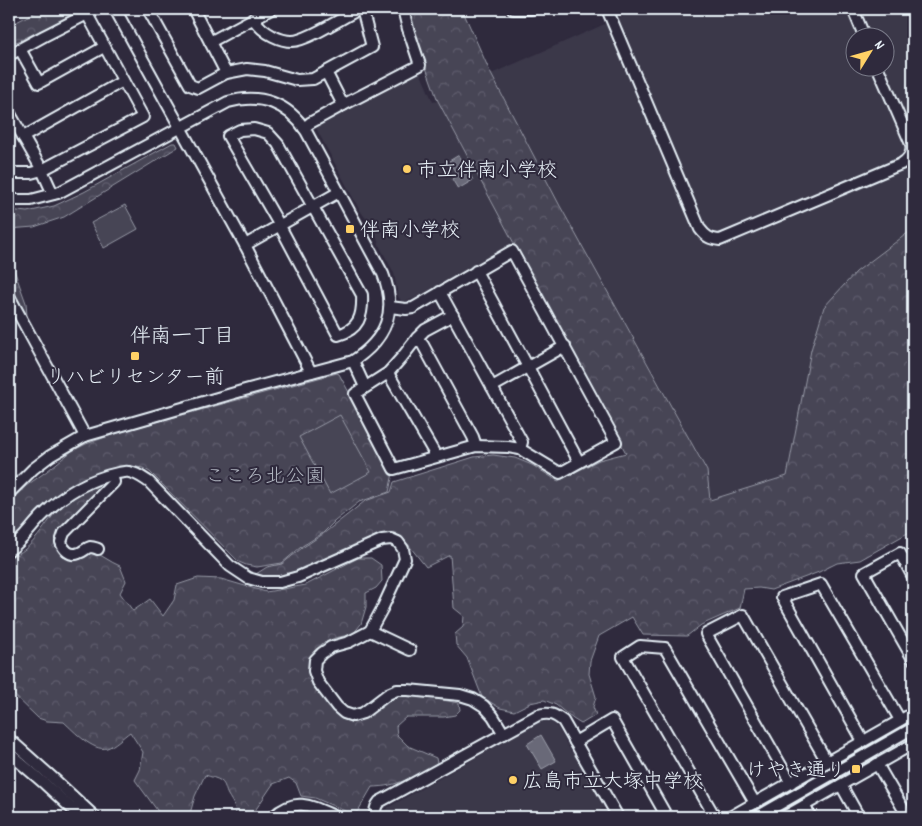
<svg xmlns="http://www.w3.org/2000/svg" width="922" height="826" font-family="Dekko,'Klee One',sans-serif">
	<defs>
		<pattern id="forest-crowns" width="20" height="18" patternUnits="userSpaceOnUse" patternTransform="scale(1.25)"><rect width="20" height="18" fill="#464455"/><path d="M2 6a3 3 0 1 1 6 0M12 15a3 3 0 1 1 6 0" fill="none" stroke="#615f6e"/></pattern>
	</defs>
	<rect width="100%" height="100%" fill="#2f2a3d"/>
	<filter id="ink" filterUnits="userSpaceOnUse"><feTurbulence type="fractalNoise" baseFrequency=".02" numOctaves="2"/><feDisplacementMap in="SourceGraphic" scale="10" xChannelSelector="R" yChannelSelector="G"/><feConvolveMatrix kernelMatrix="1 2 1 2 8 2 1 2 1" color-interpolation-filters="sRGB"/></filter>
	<g filter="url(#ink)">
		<!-- built -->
		<g fill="#3b3749" fill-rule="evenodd">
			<path d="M 639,9 L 913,9 L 913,229 L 856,272 L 811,350 L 787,476 L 710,500 L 707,471 L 560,206 L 491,74 ZM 854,38 L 884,38 L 884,68 L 854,68 Z"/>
			<path d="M 420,72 L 433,102 L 438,101 L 515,244 L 415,298 L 407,301 L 401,301 L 398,296 L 394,273 L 380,247 L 374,230 L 359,209 L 317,130 L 318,125 Z"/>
			<path d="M 541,721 L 548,721 L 552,722 L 558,728 L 572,753 L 573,752 L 605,807 L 587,817 L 387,817 L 385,814 L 387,808 Z"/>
			<path d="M 299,812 L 310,813 L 319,817 L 283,817 L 291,813 Z"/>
		</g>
		<!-- forest -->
		<g fill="url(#forest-crowns)" stroke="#979aa6">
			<path d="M 41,9 L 83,9 L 19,41 L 9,44 L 9,26 Z"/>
			<path d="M 408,9 L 462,9 L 491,74 L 560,206 L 707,471 L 710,500 L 787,476 L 811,350 L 824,307 L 856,272 L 913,229 L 913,530 L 860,560 L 837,563 L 819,572 L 771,590 L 759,588 L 744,589 L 740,608 L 701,625 L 687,636 L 643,635 L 632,617 L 599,636 L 590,661 L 589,674 L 596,697 L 593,707 L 596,715 L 581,724 L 573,719 L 556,705 L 544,700 L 530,703 L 514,711 L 500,708 L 482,697 L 467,658 L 456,645 L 455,634 L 463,627 L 464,616 L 454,608 L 450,555 L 426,567 L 403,538 L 386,534 L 361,543 L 288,575 L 274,578 L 256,574 L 267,567 L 282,564 L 302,548 L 323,534 L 365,501 L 391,492 L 394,482 L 474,457 L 493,455 L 515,458 L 532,465 L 558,481 L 599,460 L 626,453 L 438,101 L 419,48 Z"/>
			<path d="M 172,143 L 176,143 L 178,147 L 64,217 L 34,227 L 9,229 L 9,210 L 27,212 L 54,206 L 84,192 Z"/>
			<path d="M 9,256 L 26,303 L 27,316 L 9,281 Z"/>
			<path d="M 337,373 L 339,374 L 393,473 L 389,492 L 359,502 L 335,521 L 323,533 L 301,547 L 282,563 L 257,567 L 246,565 L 239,562 L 150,472 L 143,468 L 130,466 L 105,473 L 80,484 L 9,547 L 9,504 L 26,486 L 47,471 L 72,451 L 86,444 L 123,431 Z"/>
			<path d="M 103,482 L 106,485 L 60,531 L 55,541 C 61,565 74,558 92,551 C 102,555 110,562 120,566 L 126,581 L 120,593 L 133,611 L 150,599 L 163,616 L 174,600 L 177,585 L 198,578 L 221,579 L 266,592 L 306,585 L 358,558 L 371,558 L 381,565 L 382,581 L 376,588 L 366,593 L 366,607 L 361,624 L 353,634 L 335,638 L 323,643 L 314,651 L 309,663 L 310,673 L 317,690 L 339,715 L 350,718 L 392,695 L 410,694 L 459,703 L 460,710 L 455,715 L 444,717 L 406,717 L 396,726 L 397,735 L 408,746 L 436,758 L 437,763 C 416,776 397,787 372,787 L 358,811 L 352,814 L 315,798 L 301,796 L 296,783 L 289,778 L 273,784 L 252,815 L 248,817 L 235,817 C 238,809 232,802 228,795 C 225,790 226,785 221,781 C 217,778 211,777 205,775 L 195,796 L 189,817 L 162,817 L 135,780 L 140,770 L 143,752 L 130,732 C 124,736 114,746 107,748 C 93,752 74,731 64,722 L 47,721 L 38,718 L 9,690 L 9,557 C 33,552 45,522 62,505 C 72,495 90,488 103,482 Z"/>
		</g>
		<!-- pitch -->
		<g fill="#464455" stroke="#979aa6">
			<path d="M 125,205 L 138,229 L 104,248 L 91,223 Z"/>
			<path d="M 340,415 L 371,472 L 330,494 L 299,437 Z"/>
		</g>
		<!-- water -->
		<g fill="#696978" stroke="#9c9fab">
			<path d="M 459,155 L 473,180 L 458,189 L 452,179 L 457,175 L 449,161 Z"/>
			<path d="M 541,735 L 556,761 L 542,769 L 527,744 Z"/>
		</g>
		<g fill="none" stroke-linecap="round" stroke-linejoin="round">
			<defs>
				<g id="minor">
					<path d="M 115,9 L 245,245 L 311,372"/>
					<path d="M 148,9 L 190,85 L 198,88 L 226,73 L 247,69 L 265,71 L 297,80 L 313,79 L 372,47 L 362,9"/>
					<path d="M 193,9 L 226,73"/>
					<path d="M 513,9 L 531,9"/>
					<path d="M 607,9 L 700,229 C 706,237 710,239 720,240 L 901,164 C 909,159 913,153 911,144 L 878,68"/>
					<path d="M 853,9 L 865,38"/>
					<path d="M 253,18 C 258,26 265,32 273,36 C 279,39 285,41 292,41 C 307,41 344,17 359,9"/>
					<path d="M 210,42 L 271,9"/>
					<path d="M 20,49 L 39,83 L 104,47"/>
					<path d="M 9,55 L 44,36 L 97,9"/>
					<path d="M 326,72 L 343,105"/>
					<path d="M 9,112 L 42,170 L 53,194"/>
					<path d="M 304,128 L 310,123 L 343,105 L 420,65 L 408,29 L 403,9"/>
					<path d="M 254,129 L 268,133 L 278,144 L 362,295 C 363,316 359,329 338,335 L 280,226 L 228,136 L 240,130 Z"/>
					<path d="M 23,137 L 123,81"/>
					<path d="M 9,173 L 31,173 L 42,170 L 143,117 L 87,14"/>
					<path d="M 9,200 L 31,200 L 58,193 L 228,102 C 260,93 288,103 306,131 L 383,274 C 398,312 386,339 353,361 L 245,390 L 85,436 L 50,456 L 33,469 L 9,493"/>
					<path d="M 245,245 L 339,192"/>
					<path d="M 476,271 L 528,367 L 579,462"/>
					<path d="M 440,292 L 522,442 L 520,449"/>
					<path d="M 9,296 L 85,436"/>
					<path d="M 390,307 L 406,309 L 413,308 L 512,251 L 616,442 L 560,473 L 520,449 L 508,447 L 476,446 L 394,469 L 355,394 L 388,373 L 403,356 L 417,338 L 425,330 L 453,315"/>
					<path d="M 417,338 L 423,345 L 473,437 L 476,446"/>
					<path d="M 353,361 L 365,387"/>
					<path d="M 388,373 L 436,456"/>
					<path d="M 492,387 L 565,346"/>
					<path d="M 98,549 C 95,548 94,547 90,547 C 86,548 83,552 79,553 C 70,557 63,549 61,542 L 64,533 L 114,482 L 112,475"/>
					<path d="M 9,550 C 23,541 32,525 44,514 C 64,494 90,479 118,473 C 121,473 125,471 129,472 C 137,473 143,478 149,482 L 230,566 L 248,578 L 262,582 L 280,582 L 298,577 L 382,540 L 391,539 L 398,542 L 403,549 L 405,559 L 382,609 L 370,631 L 349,642 L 331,647 L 322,653 L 315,660 L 314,671 L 318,682 L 337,707 L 344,713 L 353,716 L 363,713 L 388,694 L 397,690 L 408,690 L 460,695 L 473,699 L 484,706 L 493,716 L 504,734"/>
					<path d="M 913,577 L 900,553 L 864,573 L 913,659"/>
					<path d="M 370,631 L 410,650"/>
					<path d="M 9,739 L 54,779 L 95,817"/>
					<path d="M 863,741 L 782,597 L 821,584 L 900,720"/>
					<path d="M 575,742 L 612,720 L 667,817"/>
					<path d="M 9,753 L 45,784 L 81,817"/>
					<path d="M 877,764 L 908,817"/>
					<path d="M 791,783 L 706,634 L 743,615 L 827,762"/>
					<path d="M 841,785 L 859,817"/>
					<path d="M 804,806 L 811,817"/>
					<path d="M 273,817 C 295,796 312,806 336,817"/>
					<path d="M 377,817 C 374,811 375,807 379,802 L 538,715 C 549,712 554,714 563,721 L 618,817"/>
					<path d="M 715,817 L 623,657 L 640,646 L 665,648 L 755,803"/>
					<path d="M 730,817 L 913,713"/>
					<path d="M 757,817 L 913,728"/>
					<path d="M 784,817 L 913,744"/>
				</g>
			</defs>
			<!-- minor casing -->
			<use href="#minor" stroke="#e8f1f8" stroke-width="14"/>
			<!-- minor -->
			<use href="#minor" stroke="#2f2a3d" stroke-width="10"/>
		</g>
	</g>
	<!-- markers -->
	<g fill="#ffd166" stroke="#2f2a3d" stroke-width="2">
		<circle cx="407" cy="169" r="5"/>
		<rect x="345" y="224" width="10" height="10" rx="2.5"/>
		<rect x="130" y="351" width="10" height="10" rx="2.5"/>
		<rect x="851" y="764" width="10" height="10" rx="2.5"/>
		<circle cx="513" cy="780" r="5"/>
	</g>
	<g text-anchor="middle" stroke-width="4" stroke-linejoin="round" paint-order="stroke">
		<!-- poi labels -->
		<g font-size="20" fill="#e8f1f8" stroke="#2f2a3d" text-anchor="start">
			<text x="417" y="176">市立伴南小学校</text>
			<text x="360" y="236">伴南小学校</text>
			<text x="135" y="383" text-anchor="middle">リハビリセンター前</text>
			<text x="846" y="776" text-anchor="end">けやき通り</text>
			<text x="523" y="787">広島市立大塚中学校</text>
		</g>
		<!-- park labels -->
		<g font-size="20" fill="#afb4bf" stroke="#2f2a3d">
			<text x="265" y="482">こころ北公園</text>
		</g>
		<!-- neighbourhood labels -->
		<g font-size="21" fill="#e8f1f8" stroke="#2f2a3d">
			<text x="182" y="342">伴南一丁目</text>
		</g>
	</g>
	<!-- margin -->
	<rect width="922" height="826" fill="none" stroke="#2f2a3d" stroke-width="30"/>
	<rect x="15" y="15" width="892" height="796" fill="none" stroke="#e8f1f8" stroke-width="2" filter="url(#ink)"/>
	<!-- north arrow -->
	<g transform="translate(870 52) rotate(53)"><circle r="24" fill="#2f2a3d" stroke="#797a88"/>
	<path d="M0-4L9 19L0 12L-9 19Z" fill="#ffd166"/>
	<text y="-8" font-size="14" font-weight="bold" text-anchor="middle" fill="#e8f1f8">N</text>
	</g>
</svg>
